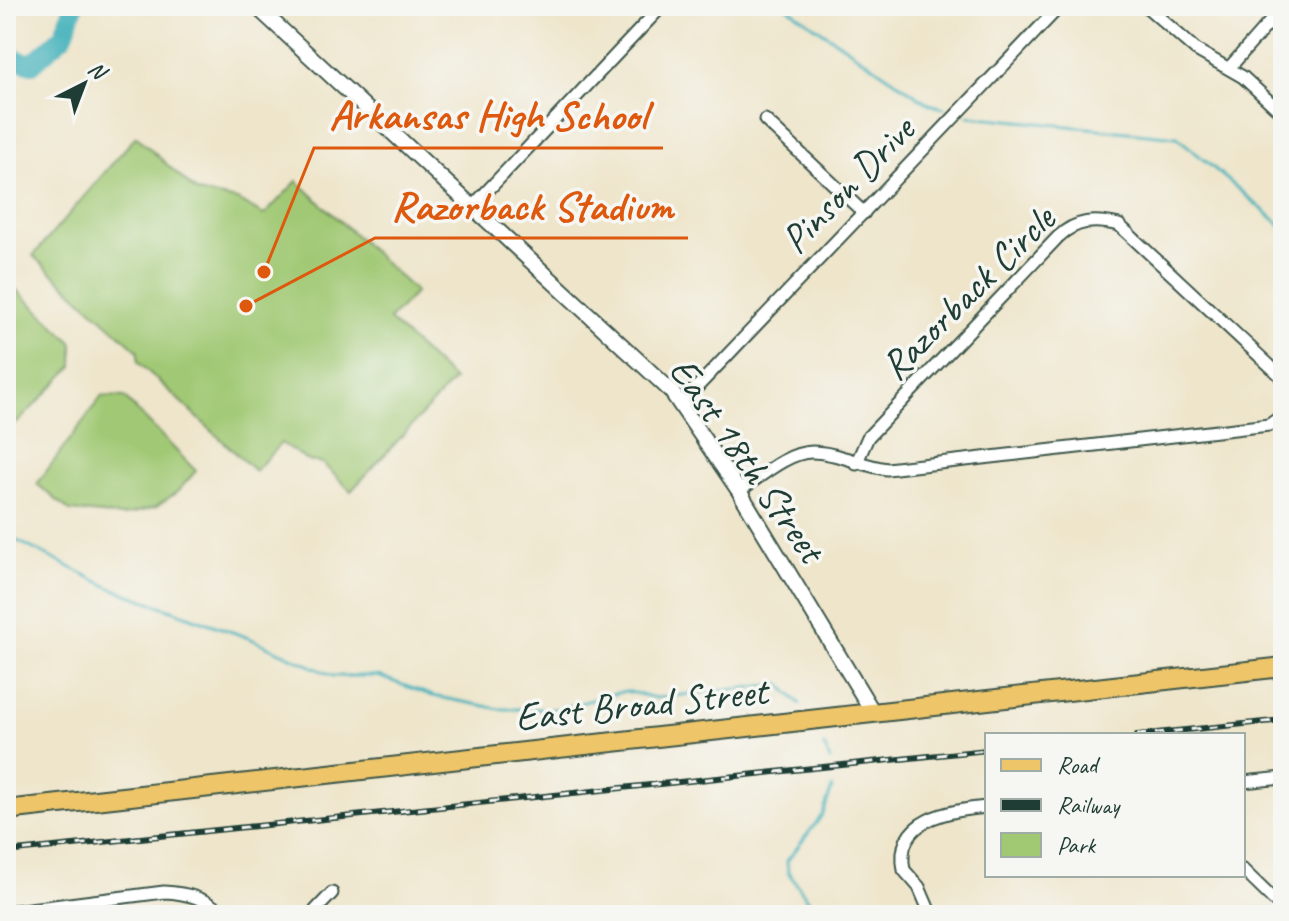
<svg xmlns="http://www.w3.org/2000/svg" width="1289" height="921" font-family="Caveat,sans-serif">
	<rect width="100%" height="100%" fill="#f6f6f2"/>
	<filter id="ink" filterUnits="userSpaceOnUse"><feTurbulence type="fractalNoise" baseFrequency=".0125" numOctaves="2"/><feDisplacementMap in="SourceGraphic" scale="16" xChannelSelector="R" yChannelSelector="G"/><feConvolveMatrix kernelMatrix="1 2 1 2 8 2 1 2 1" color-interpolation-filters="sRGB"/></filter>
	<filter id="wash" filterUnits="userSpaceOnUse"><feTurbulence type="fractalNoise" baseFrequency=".006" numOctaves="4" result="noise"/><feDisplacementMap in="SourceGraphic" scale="32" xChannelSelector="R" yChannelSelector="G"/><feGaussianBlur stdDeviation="1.8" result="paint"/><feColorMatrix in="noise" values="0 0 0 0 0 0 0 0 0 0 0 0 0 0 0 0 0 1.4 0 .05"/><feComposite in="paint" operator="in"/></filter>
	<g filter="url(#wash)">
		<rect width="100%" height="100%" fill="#eee5ca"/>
		<!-- green -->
		<g fill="#a1c974" stroke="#608354" stroke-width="2">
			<path d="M 136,136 L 197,192 L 237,200 L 264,215 L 297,181 L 416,292 L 389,320 L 454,380 L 351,491 L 322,463 L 309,461 L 281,443 L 255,471 L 138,362 L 138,351 L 33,256 Z"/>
			<path d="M 6,280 L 73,343 L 73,366 L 19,421 L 6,430 Z"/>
			<path d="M 102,396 L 124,397 L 196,471 L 178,491 L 156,507 L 123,516 L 70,511 L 37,484 Z"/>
		</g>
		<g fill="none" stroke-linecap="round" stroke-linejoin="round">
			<!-- stream -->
			<g stroke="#40b0ba" stroke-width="3">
				<path d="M 785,6 L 929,104 L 944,108"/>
				<path d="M 969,116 L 1177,137 L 1283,227"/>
				<path d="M 6,535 L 111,588 L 249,638 L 333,676 L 378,676 L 433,696 L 500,709 L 558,709 L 625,691 L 656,698 L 780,684 L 800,704"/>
				<path d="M 824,746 L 830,760"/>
				<path d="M 819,915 L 788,872 L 787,861 L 823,814 L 832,788"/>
			</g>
			<!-- river -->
			<path stroke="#40b0ba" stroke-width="20" d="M 6,57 L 32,64 L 63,36 L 74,6"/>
		</g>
	</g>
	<g filter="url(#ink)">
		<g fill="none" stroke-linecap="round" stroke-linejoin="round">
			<defs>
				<g id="minor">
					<path d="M 1146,6 L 1196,50 L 1243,77 L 1283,114"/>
					<path d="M 1230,67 L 1283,7"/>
					<path d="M 765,120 L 864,213"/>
					<path d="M 474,205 L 662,6"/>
					<path d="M 680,405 L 1060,6"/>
					<path d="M 856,464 L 868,437 L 1058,237 C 1076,220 1095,219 1119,225 L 1283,378"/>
					<path d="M 739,491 C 759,478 787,452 812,452 C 837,452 862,466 887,469 L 1269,425 L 1283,415"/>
					<path d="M 1243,782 L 1283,778"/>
					<path d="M 1243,870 L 1283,909"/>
					<path d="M 6,912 L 164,892 C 187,893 206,898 224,915"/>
					<path d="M 311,915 L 332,893"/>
					<path d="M 931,915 L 919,887 L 904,870 C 894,818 949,811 987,807"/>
				</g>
				<path id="tertiary" d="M 256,6 L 671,391 L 739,491 L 874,714"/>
				<path id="primary" d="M 6,810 L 1283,667"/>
			</defs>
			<!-- minor casing -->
			<use href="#minor" stroke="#3e564a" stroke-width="15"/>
			<!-- tertiary casing -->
			<use href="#tertiary" stroke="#3e564a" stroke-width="18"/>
			<!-- primary casing -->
			<use href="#primary" stroke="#3e564a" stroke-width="22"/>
			<!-- minor -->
			<use href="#minor" stroke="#fff" stroke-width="11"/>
			<!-- tertiary -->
			<use href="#tertiary" stroke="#fff" stroke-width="14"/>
			<!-- primary -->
			<use href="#primary" stroke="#eec569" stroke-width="18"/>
			<defs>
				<g id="rail">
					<path d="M 1137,735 L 1283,720"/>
					<path d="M 6,852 L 987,750"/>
				</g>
			</defs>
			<!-- rail casing -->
			<use href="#rail" stroke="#1f3d34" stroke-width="6"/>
			<!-- rail -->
			<use href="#rail" stroke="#f6f6f2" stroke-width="3" stroke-dasharray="9" stroke-linecap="butt"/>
		</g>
	</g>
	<g text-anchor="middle" stroke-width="7" stroke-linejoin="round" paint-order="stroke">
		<!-- street labels -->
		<g font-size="40" fill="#1f3d34" stroke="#f6f6f2">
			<text transform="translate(847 184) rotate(-46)" y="14">Pinson Drive</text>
			<text transform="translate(967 292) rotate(-45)" y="14">Razorback Circle</text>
			<text transform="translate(748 459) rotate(55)" y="14">East 18th Street</text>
			<text transform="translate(641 703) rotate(-6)" y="14">East Broad Street</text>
		</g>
	</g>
	<!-- callouts -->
	<path fill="none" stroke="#de580e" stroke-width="3" d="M264 272L314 148H663M246 306L375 238H688"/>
	<g fill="#de580e" stroke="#f6f6f2" stroke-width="3">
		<circle cx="264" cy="272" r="8"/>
		<circle cx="246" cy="306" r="8"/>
	</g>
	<g font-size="42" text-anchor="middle" font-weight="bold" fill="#de580e" stroke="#f6f6f2" stroke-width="7" stroke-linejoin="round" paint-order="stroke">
		<text x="488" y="129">Arkansas High School</text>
		<text x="532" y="220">Razorback Stadium</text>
	</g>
	<!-- margin -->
	<rect width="1289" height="921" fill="none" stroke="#f6f6f2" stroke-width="32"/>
	<!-- legend -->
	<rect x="985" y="733" width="260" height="144" fill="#f6f6f2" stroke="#a0aca6" stroke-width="2"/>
	<rect x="1001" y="759" width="40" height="12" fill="#eec569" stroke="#a0aca6" stroke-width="2"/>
	<text x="1057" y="773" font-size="24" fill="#1f3d34">Road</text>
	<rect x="1001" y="799" width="40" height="12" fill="#1f3d34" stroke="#a0aca6" stroke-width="2"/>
	<text x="1057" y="813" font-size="24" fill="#1f3d34">Railway</text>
	<rect x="1001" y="833" width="40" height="24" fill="#a1c974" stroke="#a0aca6" stroke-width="2"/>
	<text x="1057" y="853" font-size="24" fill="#1f3d34">Park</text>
	<!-- north arrow -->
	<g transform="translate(84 84) rotate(42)" stroke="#f6f6f2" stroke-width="6" paint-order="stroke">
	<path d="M0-6L14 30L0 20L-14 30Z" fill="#1f3d34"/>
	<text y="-12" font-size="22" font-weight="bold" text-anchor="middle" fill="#1f3d34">N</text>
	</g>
</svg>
